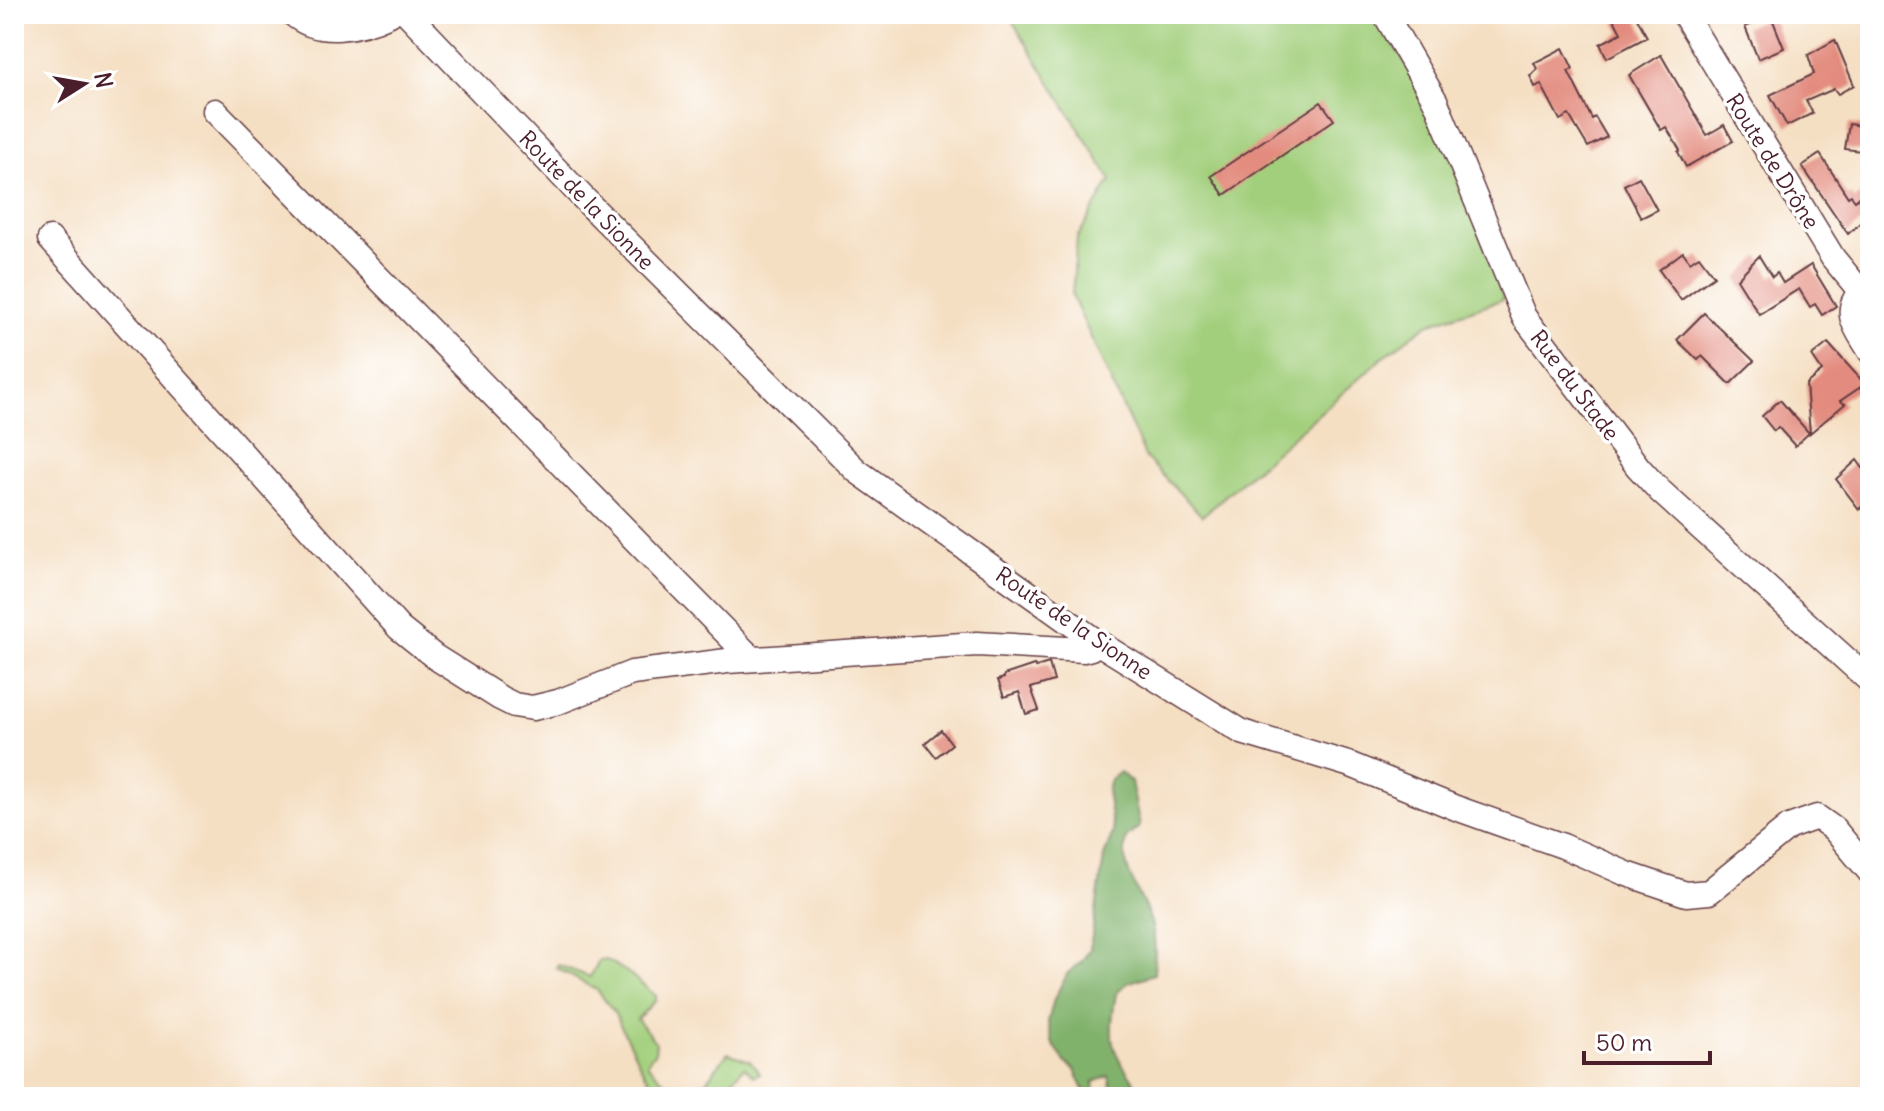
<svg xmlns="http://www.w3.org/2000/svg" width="1884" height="1111" font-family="Delius,sans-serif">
	<rect width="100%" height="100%" fill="#fff"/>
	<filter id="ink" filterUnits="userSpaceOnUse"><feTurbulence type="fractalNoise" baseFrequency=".0125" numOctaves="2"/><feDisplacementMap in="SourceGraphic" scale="16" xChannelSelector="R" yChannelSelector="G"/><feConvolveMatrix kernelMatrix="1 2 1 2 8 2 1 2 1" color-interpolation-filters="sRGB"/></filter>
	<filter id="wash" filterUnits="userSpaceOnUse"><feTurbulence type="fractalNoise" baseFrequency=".006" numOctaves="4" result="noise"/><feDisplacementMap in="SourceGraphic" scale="32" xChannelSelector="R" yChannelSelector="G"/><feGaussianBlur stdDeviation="1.8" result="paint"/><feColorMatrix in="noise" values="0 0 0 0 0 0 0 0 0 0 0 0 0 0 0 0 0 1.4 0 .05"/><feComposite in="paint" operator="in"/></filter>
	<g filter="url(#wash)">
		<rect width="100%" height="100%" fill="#f5dfc3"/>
		<!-- green -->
		<g fill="#a2cf7c" stroke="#767754" stroke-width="2">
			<path d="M 1008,14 L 1372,14 L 1409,68 L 1450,153 L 1504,299 L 1428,324 L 1387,354 L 1202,516 L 1146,458 L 1072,296 L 1077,238 L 1111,180 Z"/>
			<path d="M 607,960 L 627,972 L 656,996 L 656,1000 L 637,1019 L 656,1043 L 655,1052 L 648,1061 L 648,1065 L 662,1079 L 672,1097 L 660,1096 L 641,1067 L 614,1012 L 597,990 L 556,968 L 558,965 L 590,977 L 599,961 Z"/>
			<path d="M 728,1053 L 750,1061 L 760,1073 L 754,1076 L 744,1067 L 717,1097 L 694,1097 Z"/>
		</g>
		<!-- forest -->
		<path fill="#81b26c" stroke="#66684c" stroke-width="2" d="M 1120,772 L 1131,782 L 1140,826 L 1126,838 C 1119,870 1142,894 1151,922 C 1156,939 1155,957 1154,974 L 1127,983 L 1116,994 C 1105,1052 1115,1051 1144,1097 L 1113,1097 L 1109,1076 L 1093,1082 L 1095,1095 L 1085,1092 L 1075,1070 L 1065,1062 L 1052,1042 L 1048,1022 L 1054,999 L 1067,974 L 1081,962 L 1090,949 L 1104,857 L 1113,832 L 1107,790 L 1110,780 Z"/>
		<g id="blocks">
			<!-- building -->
			<g fill="#e38b7e">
				<path d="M 1611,14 L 1635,14 L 1647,37 L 1607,58 L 1600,44 L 1621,33 Z"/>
				<path d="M 1771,16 L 1784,48 L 1758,59 L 1745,27 Z"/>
				<path d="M 1835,40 L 1854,85 L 1838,94 L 1834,89 L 1806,101 L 1813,113 L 1787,126 L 1770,95 L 1814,74 L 1808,55 Z"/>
				<path d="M 1563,48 L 1573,69 L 1568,71 L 1592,119 L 1595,117 L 1607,137 L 1588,147 L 1569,115 L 1560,120 L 1541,84 L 1535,87 L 1530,76 L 1537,69 L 1534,63 Z"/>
				<path d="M 1661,55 L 1707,135 L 1724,125 L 1733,141 L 1686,167 L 1678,152 L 1680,150 L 1666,127 L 1661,130 L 1629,75 Z"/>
				<path d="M 1321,102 L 1334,120 L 1224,195 L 1211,176 Z"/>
				<path d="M 1849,124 L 1870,127 L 1870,152 L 1845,149 Z"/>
				<path d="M 1820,154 L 1848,197 L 1851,195 L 1855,200 L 1870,187 L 1870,214 L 1848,234 L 1802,166 Z"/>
				<path d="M 1639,177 L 1657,210 L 1641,218 L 1624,185 Z"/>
				<path d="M 1683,252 L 1690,262 L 1699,256 L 1714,276 L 1681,300 L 1659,270 Z"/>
				<path d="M 1759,256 L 1772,277 L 1777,273 L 1783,283 L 1811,265 L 1836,306 L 1822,315 L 1815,304 L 1810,307 L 1799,289 L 1759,314 L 1737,279 Z"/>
				<path d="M 1704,313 L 1754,361 L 1730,384 L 1702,356 L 1698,360 L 1677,340 Z"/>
				<path d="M 1828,343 L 1865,384 L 1840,401 L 1845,404 L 1810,433 L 1806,384 L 1822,371 L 1812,356 Z"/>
				<path d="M 1780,400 L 1809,433 L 1795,446 L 1778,427 L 1774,431 L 1762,416 Z"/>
				<path d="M 1857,460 L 1870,478 L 1870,500 L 1859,509 L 1836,479 Z"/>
				<path d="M 1049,663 L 1054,681 L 1031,688 L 1039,710 L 1026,714 L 1019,692 L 1004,697 L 998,680 L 1004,678 L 1004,675 L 1034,665 L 1036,667 Z"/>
				<path d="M 941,730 L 952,744 L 936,757 L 925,743 Z"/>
			</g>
		</g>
	</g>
	<g filter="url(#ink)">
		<use href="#blocks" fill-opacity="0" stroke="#643c42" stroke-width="2"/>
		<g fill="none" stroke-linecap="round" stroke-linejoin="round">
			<defs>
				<g id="minor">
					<path d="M 293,14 C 319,37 360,28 390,14"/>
					<path d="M 408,14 L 590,205 L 857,471 L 1097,642 L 1242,732 L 1351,765 L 1456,808 L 1563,846 L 1627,874 L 1686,894 L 1709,892 L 1789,827 L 1817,817 L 1834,829 L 1870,872"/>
					<path d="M 1385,14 L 1436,102 L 1524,317 L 1638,467 L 1660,491 L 1870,681"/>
					<path d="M 1684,14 L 1833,258 L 1870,303"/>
					<path d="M 215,111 L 752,659"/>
					<path d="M 50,239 L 399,628 L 435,657 L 500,698 L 514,705 L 533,708 L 558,702 L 632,673 L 727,661 L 977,644 L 1084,650 L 1091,648 L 1097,642"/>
					<path d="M 1860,293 C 1841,313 1859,332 1870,351"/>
				</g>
			</defs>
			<!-- minor casing -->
			<use href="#minor" stroke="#643c42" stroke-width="27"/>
			<!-- minor -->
			<use href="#minor" stroke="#fff" stroke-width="24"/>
		</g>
	</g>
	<g text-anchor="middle" stroke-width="7" stroke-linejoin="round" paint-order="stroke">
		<!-- street labels -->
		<g font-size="22" fill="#4a1f2b" stroke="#fff">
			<text transform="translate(1773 161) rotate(58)" y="8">Route de Drône</text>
			<text transform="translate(587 200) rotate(46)" y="8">Route de la Sionne</text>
			<text transform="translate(1575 385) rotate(53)" y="8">Rue du Stade</text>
			<text transform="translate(1074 623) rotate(34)" y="8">Route de la Sionne</text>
		</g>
	</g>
	<!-- margin -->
	<rect width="1884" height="1111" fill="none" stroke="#fff" stroke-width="48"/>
	<!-- north arrow -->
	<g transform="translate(84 84) rotate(79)" stroke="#ffffff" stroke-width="6" paint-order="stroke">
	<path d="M0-6L14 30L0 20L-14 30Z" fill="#4a1f2b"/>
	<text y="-12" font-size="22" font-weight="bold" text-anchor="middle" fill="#4a1f2b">N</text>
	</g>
	<!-- scale -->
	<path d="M1584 1051v12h126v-12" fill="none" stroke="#4a1f2b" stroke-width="4"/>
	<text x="1596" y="1051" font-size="24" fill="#4a1f2b" stroke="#ffffff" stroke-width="6" paint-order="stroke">50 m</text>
</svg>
